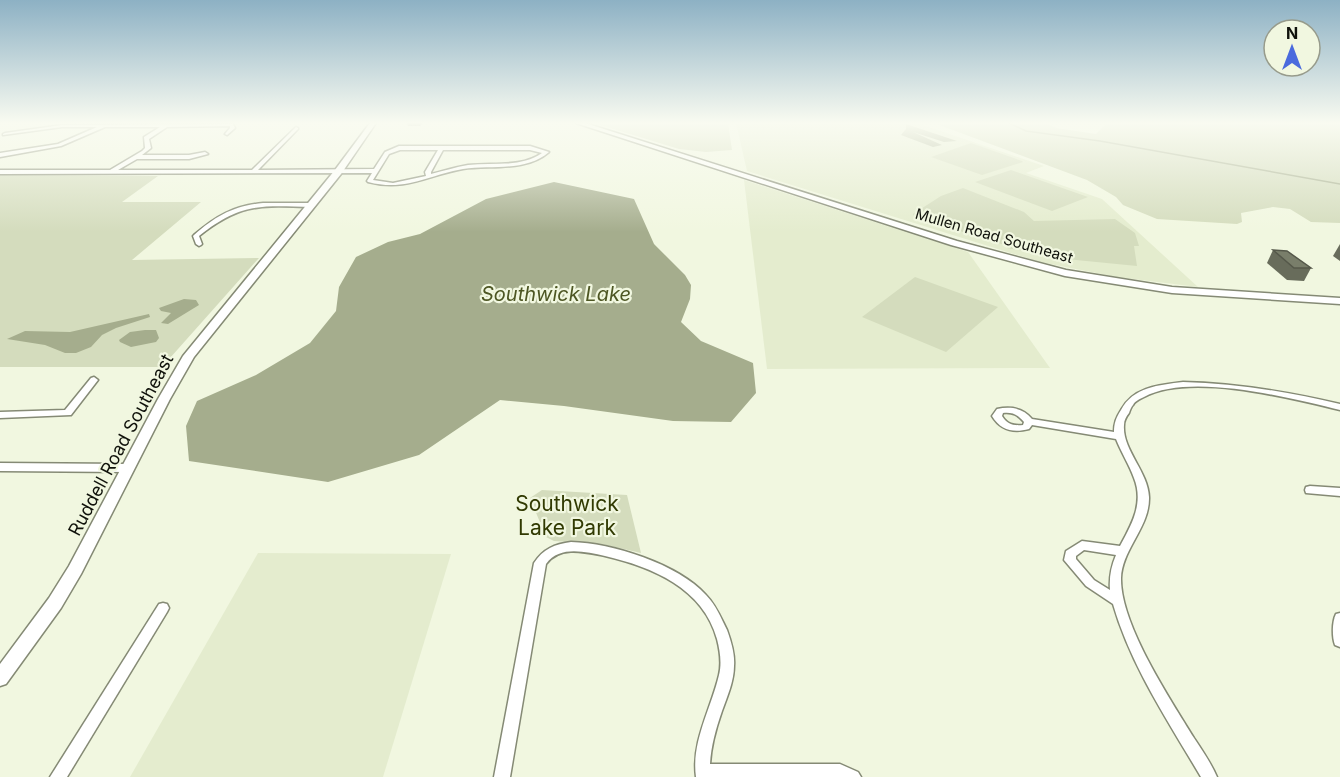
<svg xmlns="http://www.w3.org/2000/svg" width="1340" height="777" font-family="Inter,sans-serif">
	<rect width="100%" height="100%" fill="#f1f7e0"/>
	<!-- built -->
	<g fill="#e4ecce">
		<path d="M 736,123 L 917,123 L 1044,166 L 1026,173 L 1102,199 L 1198,287 L 1117,277 L 1040,262 L 747,171 Z"/>
		<path d="M 744,180 L 968,252 L 1050,368 L 767,369 Z"/>
		<path d="M 258,553 L 451,554 L 383,777 L 130,777 Z"/>
	</g>
	<!-- green -->
	<g fill="#d4dcbd">
		<path d="M 594,123 L 728,123 L 732,150 L 706,152 L 679,149 Z"/>
		<path d="M 934,123 L 1047,123 L 1056,128 L 1096,134 L 1107,123 L 1340,123 L 1340,223 L 1311,222 L 1290,209 L 1273,207 L 1241,213 L 1242,222 L 1237,224 L 1157,219 L 1123,205 L 1116,197 L 1087,180 Z"/>
		<path d="M 971,143 L 1022,161 L 1023,162 L 982,175 L 931,157 Z"/>
		<path d="M 1011,170 L 1088,197 L 1052,211 L 975,182 Z"/>
		<path d="M 0,175 L 158,176 L 122,202 L 201,202 L 132,260 L 259,258 L 162,367 L 0,367 Z"/>
		<path d="M 963,188 L 1024,212 L 1034,221 L 1115,219 L 1135,233 L 1139,246 L 1134,246 L 1137,266 L 1076,260 L 1007,248 L 1008,246 L 915,217 L 913,214 L 941,196 Z"/>
		<path d="M 915,277 L 998,307 L 946,352 L 862,317 Z"/>
		<path d="M 542,490 L 627,495 L 641,553 L 602,544 L 554,541 L 546,537 L 530,498 Z"/>
	</g>
	<!-- water -->
	<g fill="#a5ad8d">
		<path d="M 906,124 L 957,141 L 944,142 L 913,132 L 942,145 L 933,147 L 901,135 L 906,129 Z"/>
		<path d="M 554,182 L 634,199 L 654,244 L 685,275 L 691,285 L 690,299 L 681,322 L 701,341 L 753,363 L 756,393 L 731,422 L 673,421 L 564,406 L 500,400 L 419,455 L 328,482 L 189,461 L 186,426 L 197,401 L 256,375 L 310,343 L 336,311 L 339,287 L 356,257 L 388,242 L 420,234 L 486,199 Z"/>
		<path d="M 184,299 L 196,300 L 199,305 L 168,324 L 161,323 L 171,313 L 161,311 L 159,308 Z"/>
		<path d="M 149,314 L 150,317 L 116,328 L 102,335 L 91,347 L 76,353 L 65,353 L 45,345 L 7,339 L 25,331 L 70,332 Z"/>
		<path d="M 145,330 L 156,330 L 159,338 L 156,342 L 131,347 L 120,342 L 119,340 L 130,332 Z"/>
	</g>
	<g fill="none" stroke-linecap="round" stroke-linejoin="round">
		<!-- stream -->
		<path stroke="#a5ad8d" stroke-width="1.5" d="M 1009,123 L 1026,131 L 1100,141 L 1340,184"/>
		<defs>
			<g id="street">
				<path d="M 233,124 L 235,128 L 227,135 L 225,134 L 230,128 L 230,126 L 167,127 L 149,139 L 151,148 L 142,155 L 189,155 L 205,152 L 208,154 L 189,159 L 137,159 L 118,170 L 252,170 L 296,127 L 298,128 L 298,129 L 258,170 L 374,169 L 385,152 L 399,146 L 530,146 L 549,152 C 526,172 492,165 463,169 C 428,175 406,192 368,182 L 367,181 L 372,173 L 0,174 L 0,170 L 110,170 L 142,151 L 145,148 L 144,137 L 160,127 L 105,127 L 61,146 L 0,157 L 0,153 L 58,144 L 97,127 L 62,127 L 3,135 L 3,134 L 5,133 L 62,125 ZM 400,150 L 438,150 L 425,172 L 426,176 L 393,183 L 373,180 L 389,154 ZM 443,150 L 530,150 L 542,153 C 521,168 492,162 468,165 C 456,167 443,171 431,174 L 431,172 Z"/>
				<path d="M 263,203 L 312,203 L 315,205 L 312,207 C 261,206 242,202 199,236 L 202,244 L 201,245 L 199,246 L 196,244 L 193,236 L 194,235 C 216,216 233,206 263,203 Z"/>
				<path d="M 94,377 L 98,380 L 71,415 L 0,418 L 0,412 L 65,410 L 91,378 Z"/>
				<path d="M 1183,382 C 1236,383 1288,392 1340,404 L 1340,410 C 1290,398 1190,372 1144,397 C 1140,399 1135,401 1133,405 C 1131,407 1130,410 1129,413 C 1126,417 1124,420 1124,425 C 1122,450 1148,471 1149,497 C 1150,527 1122,549 1121,578 C 1120,624 1170,699 1194,738 C 1202,750 1211,763 1217,777 L 1201,777 C 1168,721 1131,666 1113,604 L 1086,586 L 1064,560 L 1066,551 L 1082,541 L 1120,546 C 1132,524 1144,503 1134,478 C 1129,464 1121,452 1116,439 L 1032,425 L 1029,429 C 1014,433 1001,431 992,416 L 997,409 C 1011,406 1023,408 1032,419 L 1114,432 C 1114,423 1116,418 1121,410 C 1133,387 1159,385 1183,382 ZM 1003,413 C 1013,412 1018,415 1024,422 L 1023,425 C 1013,426 1007,424 1002,416 ZM 1084,550 L 1116,555 C 1111,567 1109,577 1110,590 L 1094,580 L 1076,559 L 1076,556 Z"/>
				<path d="M 0,463 L 127,464 L 131,466 L 132,468 L 131,470 L 127,472 L 0,471 Z"/>
				<path d="M 1310,486 L 1340,488 L 1340,496 L 1306,493 L 1305,490 L 1306,487 Z"/>
				<path d="M 571,542 C 612,543 678,564 706,595 C 716,605 721,618 727,630 C 731,641 735,654 734,666 C 734,681 727,697 722,711 C 716,728 711,746 710,764 L 840,764 L 858,772 L 861,777 L 696,777 C 691,742 711,709 719,675 C 722,663 720,651 717,639 C 703,588 652,567 605,556 C 585,552 560,545 546,564 L 510,777 L 494,777 L 534,563 C 543,549 555,544 571,542 Z"/>
				<path d="M 163,603 L 167,604 L 169,608 L 167,612 L 67,777 L 50,777 L 159,604 Z"/>
				<path d="M 1340,613 L 1340,647 L 1335,645 C 1332,637 1332,622 1336,614 Z"/>
			</g>
			<g id="secondary">
				<path d="M 370,123 L 376,123 L 341,174 L 194,357 L 170,399 L 81,574 L 61,608 L 6,684 L 0,686 L 0,664 L 49,598 L 69,566 L 158,399 L 183,356 L 335,170 Z"/>
				<path d="M 576,123 L 585,123 L 957,241 L 1066,270 L 1172,287 L 1340,298 L 1340,304 L 1172,293 L 1065,276 L 951,245 Z"/>
			</g>
		</defs>
		<!-- street casing -->
		<use href="#street" stroke="#858a75" stroke-width="3"/>
		<!-- secondary casing -->
		<use href="#secondary" stroke="#858a75" stroke-width="3"/>
		<!-- street -->
		<use href="#street" fill="#fff" fill-rule="evenodd"/>
		<!-- secondary -->
		<use href="#secondary" fill="#fff" fill-rule="evenodd"/>
	</g>
	<!-- wall -->
	<g fill="#686c5b">
		<path d="M 407,123 L 423,123 L 420,126 L 408,126 Z"/>
		<path d="M 1340,244 L 1340,261 L 1333,256 Z"/>
		<path d="M 1273,250 L 1311,268 L 1304,281 L 1287,280 L 1267,263 Z"/>
	</g>
	<!-- building -->
	<path fill="#797e6a" stroke="#55584a" stroke-width="1.5" d="M 1273,250 L 1287,251 L 1311,268 L 1294,268 Z"/>
	<!-- sky -->
	<linearGradient id="sky" x2="0" y2="1"><stop stop-color="#8db1c4"/><stop offset="0.53" stop-color="#f9fbf1"/><stop offset="1" stop-color="#f9fbf1" stop-opacity="0"/></linearGradient>
	<rect width="1340" height="232" fill="url(#sky)"/>
	<g text-anchor="middle" stroke-width="4.5" stroke-linejoin="round" paint-order="stroke">
		<!-- far-street labels -->
		<g font-size="15" fill="#10120b" stroke="#f1f7e0">
			<text transform="translate(994 236) rotate(16)" y="5">Mullen Road Southeast</text>
		</g>
		<!-- street labels -->
		<g font-size="18" fill="#10120b" stroke="#f1f7e0">
			<text transform="translate(121 445) rotate(-62)" y="6">Ruddell Road Southeast</text>
		</g>
		<!-- water labels -->
		<g font-size="20" font-style="italic" fill="#4d5623" stroke="#f1f7e0">
			<text x="556" y="301">Southwick Lake</text>
		</g>
		<!-- near-park labels -->
		<g font-size="21" fill="#313a02" stroke="#f1f7e0">
			<text x="567" y="511">Southwick<tspan x="567" dy="24">Lake Park</tspan></text>
		</g>
	</g>
	<!-- north arrow -->
	<g transform="translate(1292 48)"><circle r="28" fill="#f1f7e0" stroke="#979b8b" stroke-width="1.5"/>
	<path d="M0-4.5L10 22L0 15L-10 22Z" fill="#4a6add"/>
	<text y="-9" font-size="16" font-weight="bold" text-anchor="middle" fill="#10120b">N</text>
	</g>
</svg>
